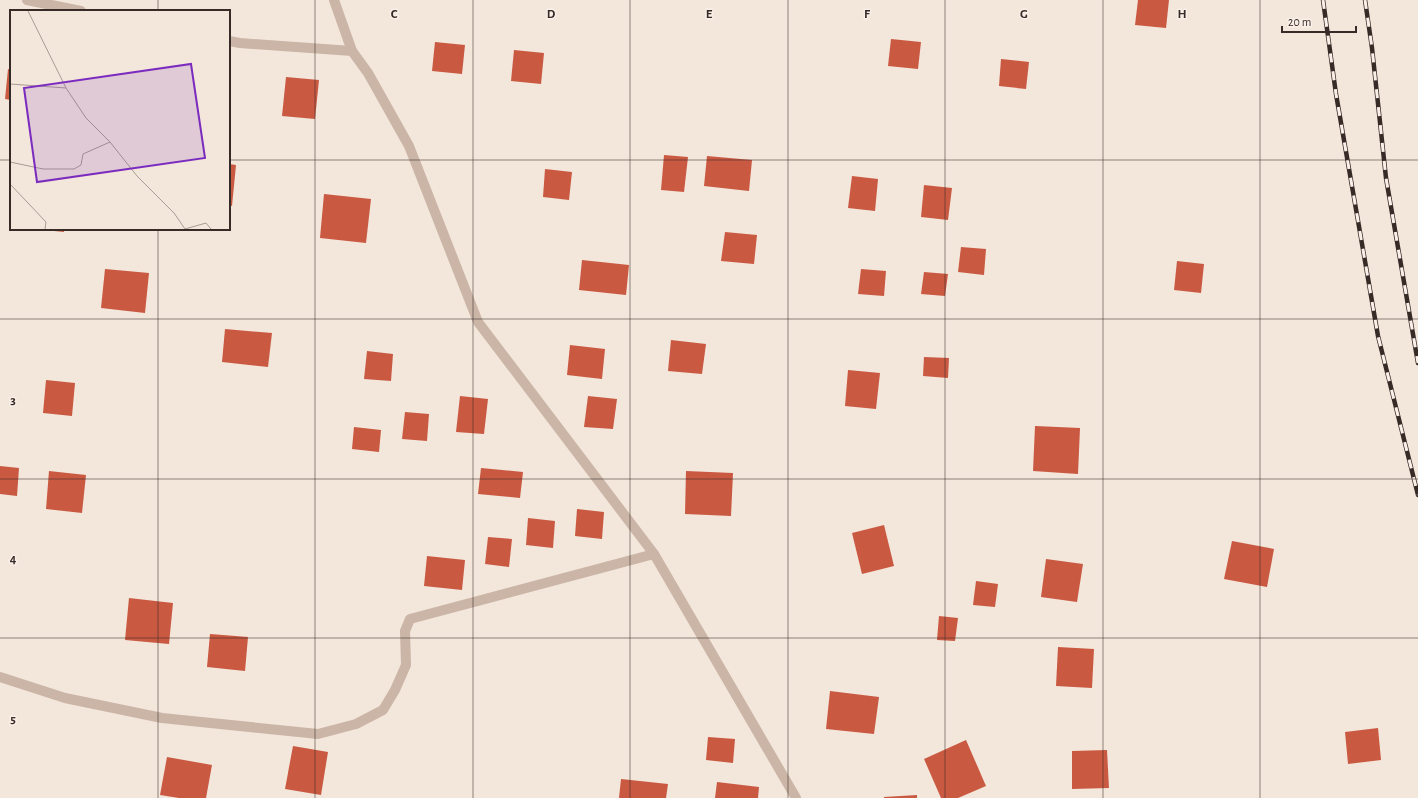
<svg xmlns="http://www.w3.org/2000/svg" width="1418" height="798" font-family="'Alegreya Sans',sans-serif">
	<rect width="100%" height="100%" fill="#f3e6db"/>
	<!-- building -->
	<g fill="#ca5942">
		<path d="M 1138,0 L 1169,0 L 1166,28 L 1135,25 Z"/>
		<path d="M 891,39 L 921,42 L 918,69 L 888,66 Z"/>
		<path d="M 435,42 L 465,45 L 462,74 L 432,71 Z"/>
		<path d="M 514,50 L 544,53 L 541,84 L 511,81 Z"/>
		<path d="M 1001,59 L 1029,62 L 1026,89 L 999,86 Z"/>
		<path d="M 8,69 L 11,70 L 11,100 L 5,99 Z"/>
		<path d="M 286,77 L 319,80 L 315,119 L 282,116 Z"/>
		<path d="M 664,155 L 688,157 L 684,192 L 661,190 Z"/>
		<path d="M 707,156 L 752,160 L 749,191 L 704,186 Z"/>
		<path d="M 229,164 L 236,165 L 232,206 L 229,205 Z"/>
		<path d="M 545,169 L 572,172 L 569,200 L 543,197 Z"/>
		<path d="M 852,176 L 878,179 L 875,211 L 848,208 Z"/>
		<path d="M 924,185 L 952,188 L 948,220 L 921,217 Z"/>
		<path d="M 324,194 L 371,199 L 366,243 L 320,238 Z"/>
		<path d="M 45,229 L 64,229 L 64,232 L 44,230 Z"/>
		<path d="M 725,232 L 757,235 L 754,264 L 721,261 Z"/>
		<path d="M 961,247 L 986,249 L 984,275 L 958,272 Z"/>
		<path d="M 582,260 L 629,265 L 626,295 L 579,290 Z"/>
		<path d="M 1177,261 L 1204,264 L 1201,293 L 1174,290 Z"/>
		<path d="M 105,269 L 149,273 L 145,313 L 101,308 Z"/>
		<path d="M 861,269 L 886,271 L 884,296 L 858,294 Z"/>
		<path d="M 924,272 L 948,274 L 945,296 L 921,294 Z"/>
		<path d="M 225,329 L 272,333 L 268,367 L 222,362 Z"/>
		<path d="M 671,340 L 706,344 L 702,374 L 668,371 Z"/>
		<path d="M 570,345 L 605,349 L 602,379 L 567,375 Z"/>
		<path d="M 367,351 L 393,354 L 391,381 L 364,379 Z"/>
		<path d="M 924,357 L 949,358 L 948,378 L 923,376 Z"/>
		<path d="M 848,370 L 880,373 L 876,409 L 845,406 Z"/>
		<path d="M 46,380 L 75,383 L 72,416 L 43,413 Z"/>
		<path d="M 460,396 L 488,399 L 484,434 L 456,432 Z"/>
		<path d="M 588,396 L 617,399 L 613,429 L 584,427 Z"/>
		<path d="M 405,412 L 429,414 L 427,441 L 402,439 Z"/>
		<path d="M 1035,426 L 1080,428 L 1078,474 L 1033,471 Z"/>
		<path d="M 354,427 L 381,430 L 379,452 L 352,449 Z"/>
		<path d="M 0,466 L 19,468 L 17,496 L 0,494 Z"/>
		<path d="M 481,468 L 523,472 L 520,498 L 478,494 Z"/>
		<path d="M 49,471 L 86,475 L 82,513 L 46,509 Z"/>
		<path d="M 686,471 L 733,473 L 731,516 L 685,514 Z"/>
		<path d="M 577,509 L 604,512 L 602,539 L 575,536 Z"/>
		<path d="M 528,518 L 555,521 L 553,548 L 526,545 Z"/>
		<path d="M 884,525 L 894,566 L 862,574 L 852,533 Z"/>
		<path d="M 488,537 L 512,539 L 509,567 L 485,564 Z"/>
		<path d="M 1232,541 L 1274,549 L 1267,587 L 1224,579 Z"/>
		<path d="M 427,556 L 465,560 L 462,590 L 424,586 Z"/>
		<path d="M 1046,559 L 1083,564 L 1077,602 L 1041,597 Z"/>
		<path d="M 976,581 L 998,584 L 995,607 L 973,605 Z"/>
		<path d="M 129,598 L 173,603 L 169,644 L 125,640 Z"/>
		<path d="M 939,616 L 958,618 L 955,641 L 937,640 Z"/>
		<path d="M 210,634 L 248,637 L 245,671 L 207,667 Z"/>
		<path d="M 1058,647 L 1094,649 L 1092,688 L 1056,686 Z"/>
		<path d="M 830,691 L 879,697 L 874,734 L 826,729 Z"/>
		<path d="M 1378,728 L 1381,760 L 1348,764 L 1345,732 Z"/>
		<path d="M 708,737 L 735,739 L 733,763 L 706,760 Z"/>
		<path d="M 966,740 L 986,786 L 958,798 L 941,798 L 924,759 Z"/>
		<path d="M 293,746 L 328,752 L 321,795 L 285,789 Z"/>
		<path d="M 1107,750 L 1109,788 L 1072,789 L 1072,751 Z"/>
		<path d="M 167,757 L 212,765 L 206,798 L 179,798 L 160,795 Z"/>
		<path d="M 621,779 L 668,784 L 666,798 L 619,798 Z"/>
		<path d="M 717,782 L 759,787 L 758,798 L 715,798 Z"/>
		<path d="M 917,795 L 917,798 L 884,798 L 884,797 Z"/>
	</g>
	<g fill="none" stroke-linecap="round" stroke-linejoin="round">
		<!-- minor -->
		<g stroke="#cbb5a7" stroke-width="10">
			<path d="M 334,0 L 352,51"/>
			<path d="M 0,677 L 65,698 L 162,718 L 318,734 L 356,724 L 383,710 L 395,690 L 406,665 L 405,631 L 410,619 L 654,554"/>
		</g>
		<!-- tertiary -->
		<g stroke="#cbb5a7" stroke-width="10">
			<path d="M 27,0 L 81,11"/>
			<path d="M 229,41 L 240,43 L 352,51 L 368,73 L 409,146 L 478,322 L 654,554 L 796,798"/>
		</g>
		<defs>
			<g id="rail">
				<path d="M 1323,0 L 1336,94 L 1378,336 L 1418,495"/>
				<path d="M 1365,0 L 1372,48 L 1386,178 L 1418,363"/>
			</g>
		</defs>
		<!-- rail casing -->
		<use href="#rail" stroke="#372b28" stroke-width="4.5"/>
		<!-- rail -->
		<use href="#rail" stroke="#faf0e8" stroke-width="3" stroke-dasharray="9" stroke-linecap="butt"/>
	</g>
	<!-- grid -->
	<path fill="none" stroke="#372b28" stroke-width="1" stroke-opacity="0.55" d="M 158,0 L 158,11M 315,0 L 315,798M 473,0 L 473,798M 630,0 L 630,798M 788,0 L 788,798M 945,0 L 945,798M 1103,0 L 1103,798M 1260,0 L 1260,798M 0,160 L 11,160M 229,160 L 1418,160M 158,229 L 158,798M 0,319 L 1418,319M 0,479 L 1418,479M 0,638 L 1418,638"/>
	<!-- overview -->
	<g transform="translate(10 10)">
		<rect width="220" height="220" fill="#f3e6db"/>
		<path fill="none" stroke="#a89b93" stroke-width="1" d="M 18,1 L 56,78M 0,74 L 56,78 L 76,108 L 100,132 L 127,166 L 164,203 L 175,219 L 196,213 L 201,219M 0,152 L 33,159 L 64,159 L 71,155 L 73,144 L 100,132M 0,174 L 36,212 L 35,219"/>
		<path fill="#7b2cbf" fill-opacity="0.15" stroke="#7b2cbf" stroke-width="2" d="M 181,54 L 195,148 L 27,172 L 14,78 Z"/>
		<rect width="220" height="220" fill="none" stroke="#372b28" stroke-width="2"/>
	</g>
	<g font-size="13" text-anchor="middle" font-weight="bold" fill="#372b28" stroke="#faf0e8" stroke-width="3" stroke-linejoin="round" paint-order="stroke">
		<text x="394" y="18">C</text>
		<text x="551" y="18">D</text>
		<text x="709" y="18">E</text>
		<text x="867" y="18">F</text>
		<text x="1024" y="18">G</text>
		<text x="1182" y="18">H</text>
		<text x="13" y="404">3</text>
		<text x="13" y="563">4</text>
		<text x="13" y="723">5</text>
	</g>
	<!-- scale -->
	<path d="M1282 26v6h74v-6" fill="none" stroke="#372b28" stroke-width="2"/>
	<text x="1288" y="26" font-size="12" fill="#372b28" stroke="#faf0e8" stroke-width="3" paint-order="stroke">20 m</text>
</svg>
